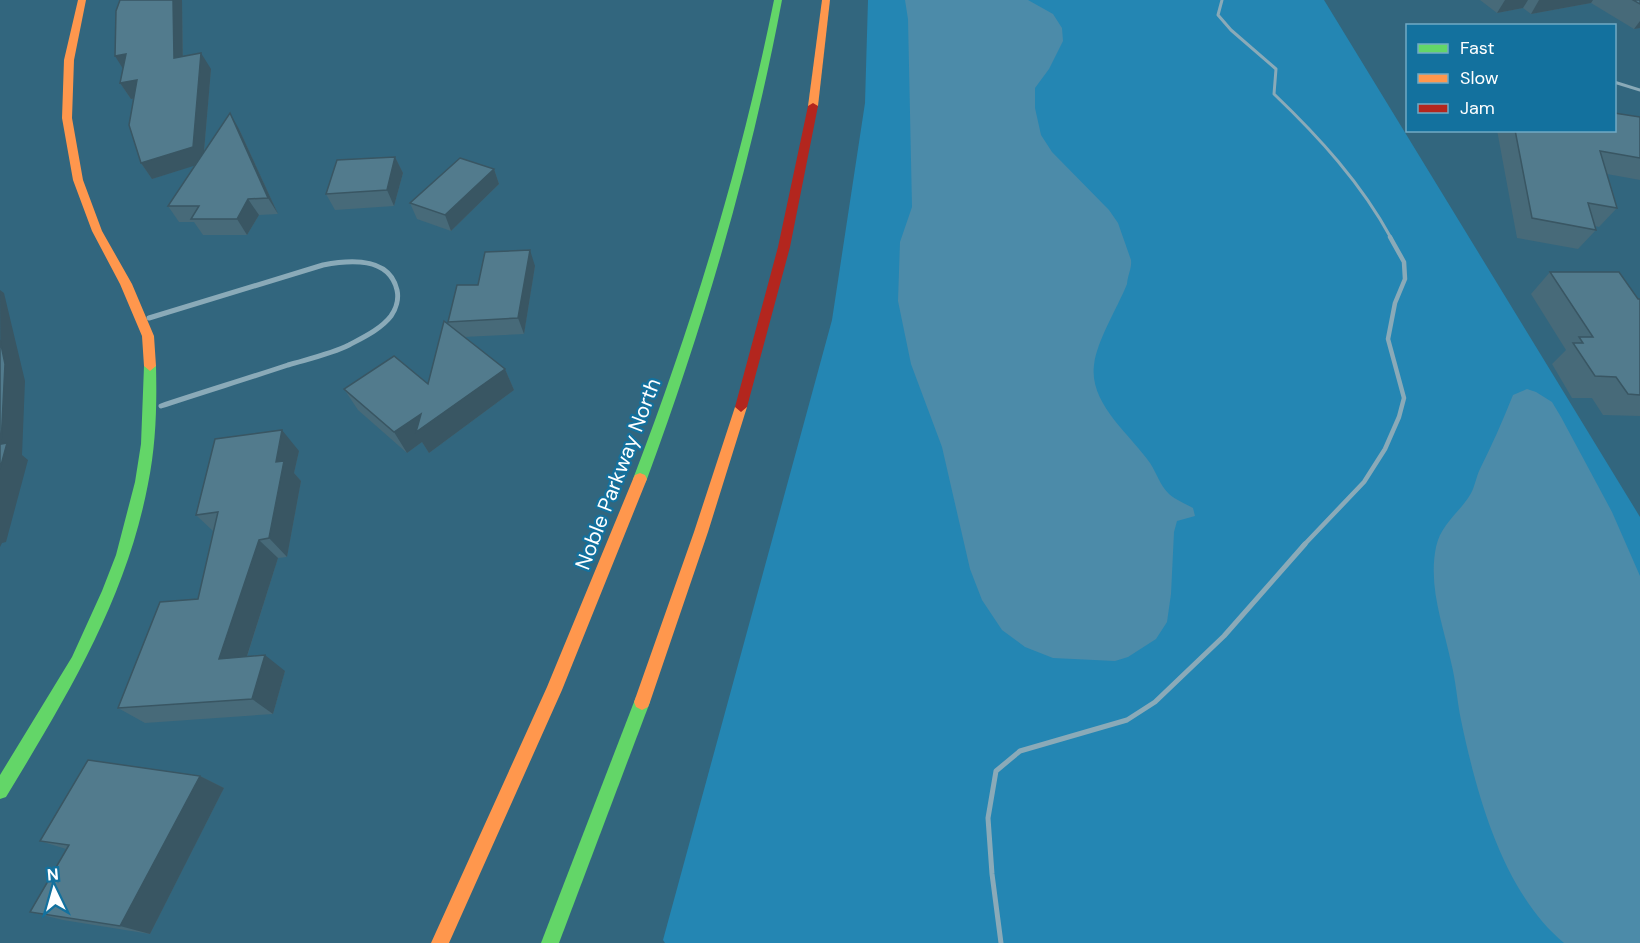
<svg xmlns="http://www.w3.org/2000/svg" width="1640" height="943" font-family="'DM Sans',sans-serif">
	<rect width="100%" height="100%" fill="#32667e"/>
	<!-- green -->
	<path fill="#2486b3" d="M 868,0 L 1324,0 L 1640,517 L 1640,943 L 665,943 L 663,940 L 832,320 L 865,103 Z"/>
	<!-- water -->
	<g fill="#4c8ba9">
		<path d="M 905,0 L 1028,0 L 1053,14 L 1062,28 L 1063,41 L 1049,69 L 1035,88 L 1035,108 L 1041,135 L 1052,152 L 1109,210 L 1118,223 L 1131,260 C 1132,268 1128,274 1127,284 C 1117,309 1097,340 1094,365 C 1089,404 1130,434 1150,463 C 1157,474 1160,485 1169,494 C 1176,500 1186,504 1193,508 L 1195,516 L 1177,521 L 1174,532 L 1171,594 L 1167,622 L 1156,639 L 1128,657 L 1115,661 L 1053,658 L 1025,647 L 1002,630 L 982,600 L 970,569 L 942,447 L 911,364 L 898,301 L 900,242 L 912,207 L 908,19 Z"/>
		<path d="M 1527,389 L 1536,392 L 1552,402 L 1561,417 L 1612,512 L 1640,576 L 1640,943 L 1564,943 C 1503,892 1477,796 1461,720 C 1457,701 1456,681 1451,662 C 1443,624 1428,587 1436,547 C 1441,524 1459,513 1470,495 C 1475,487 1476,477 1480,469 C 1492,445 1503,420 1513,395 Z"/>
	</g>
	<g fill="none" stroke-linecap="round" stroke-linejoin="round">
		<!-- lane-far2 -->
		<g stroke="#8aaab8" stroke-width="3">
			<path d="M 1222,0 L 1218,15 L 1231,30 L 1276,69 L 1274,94 C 1319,137 1361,183 1391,238"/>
			<path d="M 1614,82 L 1640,90"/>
		</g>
		<!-- lane-far1 -->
		<path stroke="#8aaab8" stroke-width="4.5" d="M 1303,546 L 1364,482 L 1385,449 L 1399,417 L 1404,398 L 1388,339 L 1395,303 L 1405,279 L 1404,262 L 1390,237"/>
		<!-- lane -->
		<path stroke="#8aaab8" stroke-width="5" d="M 1001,943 L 992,874 L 988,818 L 996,771 L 1020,751 L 1127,720 L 1155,702 L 1224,636 L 1305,544"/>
		<!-- street -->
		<path stroke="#8aaab8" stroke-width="5" d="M 149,318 L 323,265 C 349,260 389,256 397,290 C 399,299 396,309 391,316 C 381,329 364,337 349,345 C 331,354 308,359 288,365 C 246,379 203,392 161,406"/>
		<!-- fast -->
		<g fill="#63d668" fill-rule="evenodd">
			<path d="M 774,0 L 782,0 C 751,164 705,322 647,479 L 645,483 L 635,483 L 633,479 C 693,323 741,164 774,0 Z"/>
			<path d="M 150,361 L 156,366 C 157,406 156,445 148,484 C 126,600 66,698 6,797 L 0,799 L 0,775 L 72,657 L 102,591 L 116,555 L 135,482 L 141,444 L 144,366 Z"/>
			<path d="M 642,694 L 648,697 L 650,702 L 559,943 L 541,943 L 634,702 L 636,697 Z"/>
		</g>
		<!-- slow -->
		<g fill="#ff974d" fill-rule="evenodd">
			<path d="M 78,0 L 86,0 L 74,60 L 72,118 L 83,180 L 102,231 L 132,284 L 154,336 L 156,366 L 150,371 L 144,366 L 142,336 L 120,284 L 92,231 L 73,180 L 62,118 L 64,60 Z"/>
			<path d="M 822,0 L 830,0 L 818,106 L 813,109 L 808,106 Z"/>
			<path d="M 741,402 L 747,407 L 708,532 L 650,702 L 648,707 L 642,710 L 636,707 L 634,702 L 694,532 L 735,407 Z"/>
			<path d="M 640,473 L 645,475 L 647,479 L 562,690 L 449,943 L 431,943 L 547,687 L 633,479 L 635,475 Z"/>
		</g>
		<!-- jam -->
		<path fill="#b3261e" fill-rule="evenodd" d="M 813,103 L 818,106 L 790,247 L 747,407 L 741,412 L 735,407 L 778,247 L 808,106 Z"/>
	</g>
	<!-- wall -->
	<g fill="#476a79">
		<path d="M 120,0 L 182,0 L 183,57 L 211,69 L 204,152 L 239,129 L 278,214 L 259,215 L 247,235 L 203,235 L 194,222 L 179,222 L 168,206 L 195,165 L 152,179 L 141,163 L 134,99 L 131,99 L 120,83 L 123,69 Z"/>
		<path d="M 1480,0 L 1640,0 L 1640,28 L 1634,29 L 1591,3 L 1531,14 L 1523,8 L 1497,13 Z"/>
		<path d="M 1640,117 L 1640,180 L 1607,174 L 1617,208 L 1599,227 L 1595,226 L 1596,230 L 1578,249 L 1517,238 L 1497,130 L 1614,130 Z"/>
		<path d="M 395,157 L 403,173 L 394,206 L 335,210 L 326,194 Z"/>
		<path d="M 494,169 L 499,184 L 451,231 L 417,219 L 410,203 Z"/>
		<path d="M 535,266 L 524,334 L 463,337 L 505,369 L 514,390 L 429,453 L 422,442 L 407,453 L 358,410 L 344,389 L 428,384 L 451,327 L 448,322 L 478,285 Z"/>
		<path d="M 1550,272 L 1640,299 L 1640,416 L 1603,415 L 1592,398 L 1572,398 L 1552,364 L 1566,350 L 1531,294 Z"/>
		<path d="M 299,451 L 294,473 L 301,481 L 287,557 L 278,558 L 247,657 L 285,671 L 273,714 L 145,723 L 118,708 L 198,599 L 213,531 L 196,515 Z"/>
		<path d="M 200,776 L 224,788 L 150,934 L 63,920 L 30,912 L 66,849 L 40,841 Z"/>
	</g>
	<!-- shaded-wall -->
	<g fill="#395663">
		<path d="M 173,0 L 182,0 L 183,74 L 174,58 Z"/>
		<path d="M 1505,0 L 1528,0 L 1523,8 L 1497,13 Z"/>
		<path d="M 1539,0 L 1593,0 L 1591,3 L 1531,14 Z"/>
		<path d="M 1640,21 L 1640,28 L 1634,29 Z"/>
		<path d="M 201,53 L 211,69 L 203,163 L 152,179 L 141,163 Z"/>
		<path d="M 126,54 L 125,72 L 115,56 Z"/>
		<path d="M 137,80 L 148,96 L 131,99 L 120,83 Z"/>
		<path d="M 230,113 L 239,129 L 278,214 L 268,198 Z"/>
		<path d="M 395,157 L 403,173 L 394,206 L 387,190 Z"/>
		<path d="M 494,169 L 499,184 L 451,231 L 445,215 Z"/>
		<path d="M 248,199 L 259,215 L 247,235 L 237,219 Z"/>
		<path d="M 530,250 L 535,266 L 524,334 L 518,318 Z"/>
		<path d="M 0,290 L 4,293 L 25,381 L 22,455 L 28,460 L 6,542 L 2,543 L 0,547 L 0,469 L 1,444 Z"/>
		<path d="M 505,369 L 514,390 L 429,453 L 422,442 L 407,453 L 394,432 L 421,414 Z"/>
		<path d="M 282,430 L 299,451 L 294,473 L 301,481 L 287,557 L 269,538 L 276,462 Z"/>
		<path d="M 259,540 L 278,558 L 241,675 L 219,659 Z"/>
		<path d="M 265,655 L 285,671 L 273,714 L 252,699 Z"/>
		<path d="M 200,776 L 224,788 L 150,934 L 120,926 Z"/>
	</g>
	<!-- building -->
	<g fill="#527b8d" stroke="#395663" stroke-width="1.5">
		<path d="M 120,0 L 173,0 L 174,58 L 201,53 L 193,147 L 141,163 L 129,125 L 137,80 L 120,83 L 126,54 L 115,56 L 116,11 Z"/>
		<path d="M 1633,0 L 1640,0 L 1640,4 Z"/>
		<path d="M 230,113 L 268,198 L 248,199 L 237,219 L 191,219 L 199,206 L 168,206 Z"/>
		<path d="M 1614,113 L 1640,117 L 1640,158 L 1600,151 L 1617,208 L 1588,203 L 1596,230 L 1532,218 L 1515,130 L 1614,130 Z"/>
		<path d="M 395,157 L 387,190 L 326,194 L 337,160 Z"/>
		<path d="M 460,158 L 494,169 L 445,215 L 410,203 Z"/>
		<path d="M 530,250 L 518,318 L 448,322 L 457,285 L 478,285 L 485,252 Z"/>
		<path d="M 1550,272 L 1619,272 L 1638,299 L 1640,299 L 1640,395 L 1628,394 L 1616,377 L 1595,376 L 1573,343 L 1583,343 L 1579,337 L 1593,337 Z"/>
		<path d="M 444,321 L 505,369 L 416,432 L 421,414 L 394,432 L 344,389 L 394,356 L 428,384 Z"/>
		<path d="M 0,340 L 5,364 L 1,444 L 7,443 L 0,469 Z"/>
		<path d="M 282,430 L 276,462 L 284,461 L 269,538 L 259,540 L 219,659 L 265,655 L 252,699 L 118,708 L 160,602 L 198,599 L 218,512 L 196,515 L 215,439 Z"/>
		<path d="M 88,760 L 200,776 L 120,926 L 30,912 L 69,845 L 40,841 Z"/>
	</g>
	<g text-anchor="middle" stroke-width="4.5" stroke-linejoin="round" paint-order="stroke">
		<!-- street labels -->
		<g font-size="21" fill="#fff" stroke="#13719e">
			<text transform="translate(618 474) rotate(-69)" y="7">Noble Parkway North</text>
		</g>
	</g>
	<!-- legend -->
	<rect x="1406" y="24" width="210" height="108" fill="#13719e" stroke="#71aac5" stroke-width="1.5"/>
	<rect x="1418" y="44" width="30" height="9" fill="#63d668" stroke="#71aac5" stroke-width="1.5"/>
	<text x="1460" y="54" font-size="18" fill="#ffffff">Fast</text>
	<rect x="1418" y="74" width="30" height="9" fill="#ff974d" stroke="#71aac5" stroke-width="1.5"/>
	<text x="1460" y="84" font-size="18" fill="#ffffff">Slow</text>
	<rect x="1418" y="104" width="30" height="9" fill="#b3261e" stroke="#71aac5" stroke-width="1.5"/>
	<text x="1460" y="114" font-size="18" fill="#ffffff">Jam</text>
	<!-- north arrow -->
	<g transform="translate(54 889) rotate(355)" stroke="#13719e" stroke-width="4.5" paint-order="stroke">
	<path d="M0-4.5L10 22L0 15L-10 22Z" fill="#ffffff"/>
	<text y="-9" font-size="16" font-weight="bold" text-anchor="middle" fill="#ffffff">N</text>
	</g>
</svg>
